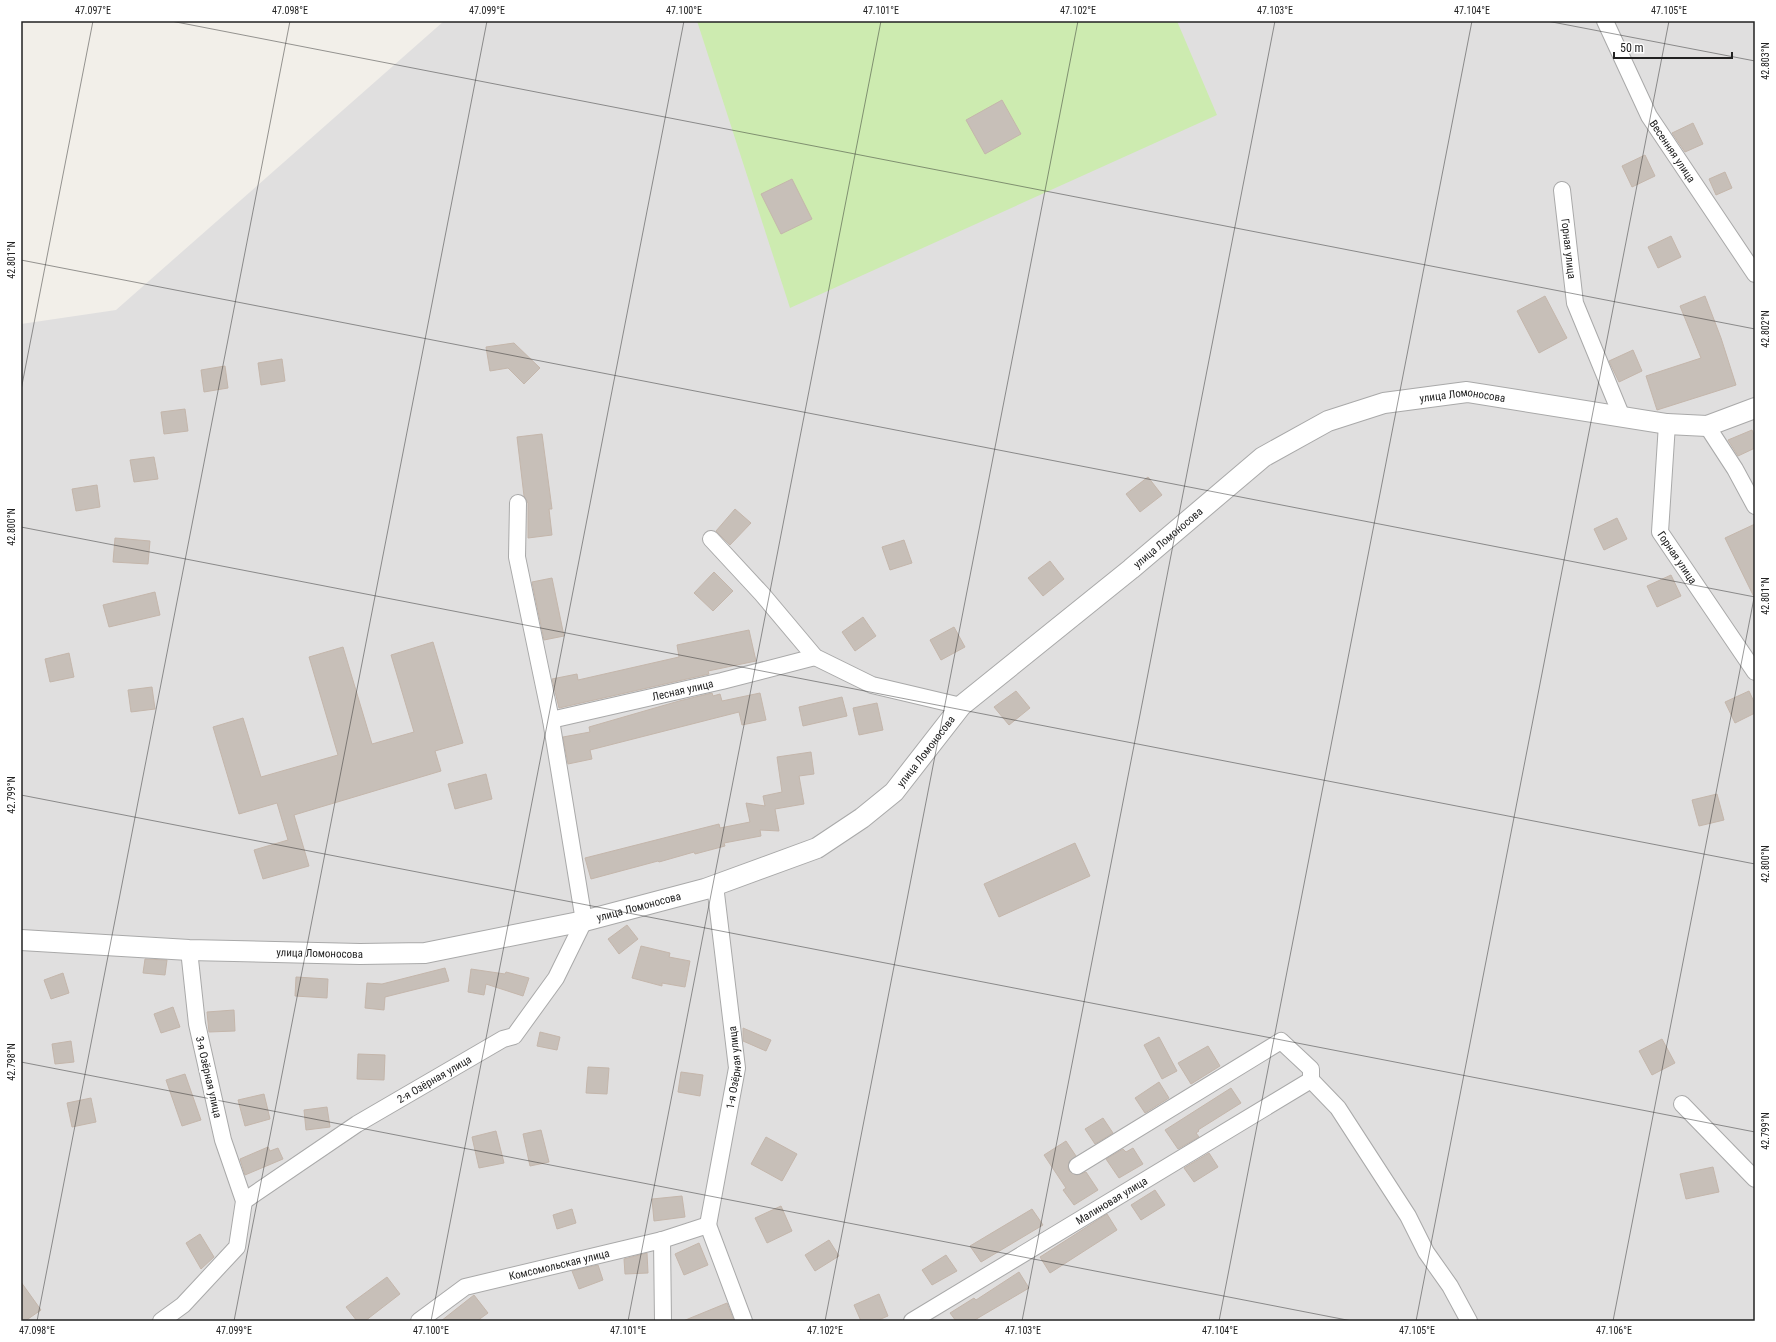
<svg xmlns="http://www.w3.org/2000/svg" width="1776" height="1342" font-family="'Roboto Condensed',sans-serif">
	<rect width="100%" height="100%" fill="#f2efe9"/>
	<!-- residential -->
	<path fill="#e0dfdf" d="M 444,21 L 1755,21 L 1755,1321 L 21,1321 L 21,324 L 116,310 Z"/>
	<!-- grass -->
	<path fill="#cdebb0" d="M 697,21 L 1177,21 L 1217,115 L 790,308 Z"/>
	<!-- building -->
	<g fill="#c7bfb8" stroke="#c4b6ab">
		<path d="M 1002,100 L 1021,134 L 985,154 L 966,120 Z"/>
		<path d="M 1693,123 L 1703,144 L 1685,152 L 1672,133 Z"/>
		<path d="M 1645,155 L 1655,176 L 1632,187 L 1622,166 Z"/>
		<path d="M 1725,172 L 1732,188 L 1716,195 L 1709,179 Z"/>
		<path d="M 792,179 L 812,219 L 781,234 L 761,194 Z"/>
		<path d="M 1671,236 L 1681,257 L 1658,268 L 1648,247 Z"/>
		<path d="M 1545,296 L 1567,338 L 1539,353 L 1517,311 Z"/>
		<path d="M 1705,296 L 1721,338 L 1736,385 L 1657,410 L 1646,376 L 1701,358 L 1680,306 Z"/>
		<path d="M 514,343 L 540,368 L 524,384 L 508,368 L 490,371 L 486,347 Z"/>
		<path d="M 1633,350 L 1642,371 L 1619,382 L 1609,361 Z"/>
		<path d="M 282,359 L 285,381 L 261,385 L 258,363 Z"/>
		<path d="M 225,366 L 228,388 L 204,392 L 201,370 Z"/>
		<path d="M 185,409 L 188,431 L 164,434 L 161,412 Z"/>
		<path d="M 1752,430 L 1755,437 L 1755,448 L 1738,456 L 1728,440 Z"/>
		<path d="M 542,434 L 552,509 L 549,509 L 552,535 L 528,538 L 528,503 L 524,496 L 517,437 Z"/>
		<path d="M 154,457 L 158,479 L 134,482 L 130,460 Z"/>
		<path d="M 1148,477 L 1162,495 L 1140,512 L 1126,494 Z"/>
		<path d="M 97,485 L 100,507 L 76,511 L 72,489 Z"/>
		<path d="M 735,509 L 751,523 L 730,545 L 716,531 Z"/>
		<path d="M 1617,518 L 1627,539 L 1604,550 L 1594,529 Z"/>
		<path d="M 1755,524 L 1755,599 L 1725,538 Z"/>
		<path d="M 115,538 L 150,541 L 148,564 L 113,562 Z"/>
		<path d="M 904,540 L 912,563 L 890,570 L 882,547 Z"/>
		<path d="M 1050,561 L 1064,579 L 1043,596 L 1028,578 Z"/>
		<path d="M 714,572 L 733,591 L 713,611 L 694,593 Z"/>
		<path d="M 1671,575 L 1681,596 L 1657,607 L 1647,586 Z"/>
		<path d="M 552,578 L 564,636 L 544,640 L 532,582 Z"/>
		<path d="M 155,592 L 160,615 L 109,627 L 103,605 Z"/>
		<path d="M 863,617 L 876,636 L 855,651 L 842,632 Z"/>
		<path d="M 954,627 L 965,647 L 941,660 L 930,640 Z"/>
		<path d="M 749,630 L 756,661 L 708,671 L 709,674 L 559,708 L 552,679 L 577,674 L 578,680 L 679,657 L 677,645 Z"/>
		<path d="M 433,642 L 463,743 L 435,751 L 441,771 L 294,815 L 309,866 L 263,879 L 254,850 L 288,840 L 277,803 L 239,814 L 213,727 L 243,718 L 261,777 L 338,755 L 309,657 L 343,647 L 372,744 L 414,732 L 391,655 Z"/>
		<path d="M 69,653 L 74,677 L 50,682 L 45,659 Z"/>
		<path d="M 152,687 L 155,709 L 131,712 L 128,690 Z"/>
		<path d="M 1016,691 L 1030,708 L 1009,725 L 994,707 Z"/>
		<path d="M 1749,691 L 1755,704 L 1755,713 L 1735,723 L 1725,702 Z"/>
		<path d="M 712,693 L 713,696 L 720,694 L 722,701 L 760,693 L 766,720 L 742,725 L 739,712 L 590,750 L 592,759 L 568,764 L 563,737 L 590,732 L 589,727 L 679,701 Z"/>
		<path d="M 842,697 L 847,716 L 803,726 L 799,707 Z"/>
		<path d="M 877,703 L 883,730 L 859,735 L 853,708 Z"/>
		<path d="M 811,752 L 814,774 L 799,776 L 804,804 L 775,809 L 779,831 L 760,830 L 761,836 L 724,843 L 725,846 L 695,854 L 694,852 L 659,862 L 658,861 L 591,879 L 585,858 L 719,824 L 720,828 L 750,822 L 746,803 L 765,806 L 763,796 L 782,792 L 777,757 Z"/>
		<path d="M 486,774 L 492,799 L 455,809 L 448,784 Z"/>
		<path d="M 1717,794 L 1724,820 L 1699,826 L 1692,800 Z"/>
		<path d="M 1075,843 L 1090,876 L 999,917 L 984,884 Z"/>
		<path d="M 627,925 L 638,939 L 619,954 L 608,939 Z"/>
		<path d="M 641,946 L 670,953 L 669,957 L 690,961 L 685,987 L 662,983 L 662,986 L 632,978 Z"/>
		<path d="M 145,959 L 167,960 L 165,975 L 143,973 Z"/>
		<path d="M 445,968 L 449,981 L 385,997 L 384,1010 L 365,1008 L 367,983 L 382,984 Z"/>
		<path d="M 471,969 L 505,974 L 506,972 L 529,978 L 523,996 L 486,984 L 484,995 L 468,992 Z"/>
		<path d="M 63,973 L 69,993 L 51,999 L 44,980 Z"/>
		<path d="M 296,977 L 328,979 L 327,998 L 295,996 Z"/>
		<path d="M 173,1007 L 180,1027 L 161,1033 L 154,1014 Z"/>
		<path d="M 234,1010 L 235,1031 L 209,1032 L 207,1012 Z"/>
		<path d="M 743,1028 L 771,1040 L 766,1051 L 743,1041 Z"/>
		<path d="M 540,1032 L 560,1037 L 557,1050 L 537,1046 Z"/>
		<path d="M 1159,1037 L 1177,1071 L 1162,1079 L 1144,1045 Z"/>
		<path d="M 1662,1039 L 1675,1063 L 1652,1075 L 1639,1051 Z"/>
		<path d="M 71,1041 L 74,1062 L 55,1064 L 52,1044 Z"/>
		<path d="M 1208,1046 L 1220,1066 L 1191,1084 L 1178,1063 Z"/>
		<path d="M 358,1054 L 385,1055 L 384,1080 L 357,1079 Z"/>
		<path d="M 588,1067 L 609,1068 L 607,1094 L 586,1093 Z"/>
		<path d="M 681,1072 L 703,1075 L 700,1096 L 678,1092 Z"/>
		<path d="M 185,1074 L 201,1120 L 182,1126 L 166,1080 Z"/>
		<path d="M 1159,1082 L 1169,1098 L 1145,1113 L 1135,1098 Z"/>
		<path d="M 1231,1088 L 1241,1103 L 1198,1130 L 1199,1131 L 1196,1133 L 1199,1137 L 1178,1149 L 1165,1130 Z"/>
		<path d="M 264,1094 L 270,1119 L 245,1126 L 238,1100 Z"/>
		<path d="M 91,1098 L 96,1122 L 72,1127 L 67,1103 Z"/>
		<path d="M 327,1107 L 330,1127 L 306,1130 L 304,1110 Z"/>
		<path d="M 1103,1118 L 1113,1133 L 1095,1144 L 1085,1129 Z"/>
		<path d="M 541,1130 L 549,1162 L 530,1166 L 523,1134 Z"/>
		<path d="M 496,1131 L 504,1163 L 479,1168 L 472,1137 Z"/>
		<path d="M 766,1137 L 797,1154 L 782,1181 L 751,1164 Z"/>
		<path d="M 1066,1141 L 1076,1156 L 1069,1162 L 1068,1167 L 1069,1171 L 1077,1175 L 1086,1172 L 1098,1190 L 1074,1205 L 1063,1190 L 1066,1188 L 1044,1155 Z"/>
		<path d="M 268,1147 L 270,1151 L 278,1148 L 283,1159 L 245,1175 L 240,1159 Z"/>
		<path d="M 1133,1148 L 1143,1164 L 1119,1178 L 1106,1159 L 1123,1149 L 1126,1152 Z"/>
		<path d="M 1209,1153 L 1218,1167 L 1194,1182 L 1184,1168 Z"/>
		<path d="M 1713,1167 L 1719,1192 L 1686,1199 L 1680,1174 Z"/>
		<path d="M 1155,1190 L 1165,1205 L 1141,1220 L 1131,1205 Z"/>
		<path d="M 682,1196 L 685,1217 L 654,1221 L 652,1199 Z"/>
		<path d="M 781,1206 L 792,1231 L 767,1243 L 755,1218 Z"/>
		<path d="M 572,1209 L 576,1223 L 557,1229 L 553,1215 Z"/>
		<path d="M 1032,1209 L 1043,1225 L 981,1262 L 970,1246 Z"/>
		<path d="M 1107,1214 L 1117,1230 L 1050,1273 L 1040,1257 Z"/>
		<path d="M 200,1234 L 214,1257 L 201,1269 L 186,1243 Z"/>
		<path d="M 829,1240 L 839,1256 L 815,1271 L 805,1255 Z"/>
		<path d="M 699,1243 L 708,1265 L 684,1275 L 675,1254 Z"/>
		<path d="M 647,1253 L 648,1273 L 625,1274 L 624,1259 Z"/>
		<path d="M 946,1255 L 957,1271 L 932,1285 L 922,1270 Z"/>
		<path d="M 598,1265 L 603,1280 L 579,1289 L 572,1271 Z"/>
		<path d="M 1019,1272 L 1029,1288 L 973,1321 L 956,1321 L 950,1313 L 974,1298 L 976,1300 Z"/>
		<path d="M 387,1277 L 400,1294 L 365,1321 L 357,1321 L 346,1307 Z"/>
		<path d="M 21,1282 L 41,1310 L 25,1321 L 21,1321 Z"/>
		<path d="M 879,1294 L 888,1316 L 876,1321 L 861,1321 L 854,1305 Z"/>
		<path d="M 474,1295 L 488,1313 L 477,1321 L 441,1321 Z"/>
		<path d="M 727,1303 L 734,1321 L 683,1321 Z"/>
	</g>
	<g fill="none" stroke-linecap="round" stroke-linejoin="round">
		<defs>
			<g id="minor">
				<path id="s1" d="M 1605,21 L 1649,116 L 1755,274"/>
				<path id="s2" d="M 1562,190 L 1575,303 L 1622,417"/>
				<path id="s3" d="M 1667,424 L 1660,532 L 1755,672"/>
				<path d="M 1707,426 L 1735,469 L 1755,506"/>
				<path d="M 711,539 L 762,594 L 815,657 L 872,685 L 961,706"/>
				<path id="s4" d="M 551,720 L 722,681 L 815,657"/>
				<path d="M 1682,1104 L 1755,1179"/>
				<path d="M 1077,1166 L 1281,1041 L 1311,1069 L 1311,1080 L 1338,1108 L 1408,1216 L 1426,1252 L 1450,1286 L 1469,1321"/>
				<path id="s5" d="M 244,1201 L 357,1124 L 503,1039 L 514,1036 L 556,978 L 584,921 L 551,720 L 517,557 L 518,503"/>
				<path id="s6" d="M 708,1225 L 737,1068 L 715,885"/>
				<path d="M 708,1225 L 744,1321"/>
				<path d="M 662,1240 L 663,1321"/>
				<path d="M 161,1321 L 183,1305 L 237,1247 L 244,1201 L 223,1140 L 197,1024 L 189,950"/>
				<path id="s7" d="M 419,1321 L 465,1287 L 662,1240 L 708,1225"/>
				<path id="s8" d="M 912,1321 L 1311,1080"/>
			</g>
			<g id="tertiary">
				<path id="s9" d="M 21,940 L 189,950 L 360,954 L 425,953 L 584,921 L 705,889 L 817,848 L 862,818 L 894,792 L 961,706 L 1131,569 L 1263,457 L 1328,421 L 1384,403 L 1467,392 L 1667,424 L 1707,426 L 1755,408"/>
			</g>
		</defs>
		<!-- minor casing -->
		<use href="#minor" stroke="#a9a9a9" stroke-width="18"/>
		<!-- tertiary casing -->
		<use href="#tertiary" stroke="#a9a9a9" stroke-width="22"/>
		<!-- minor -->
		<use href="#minor" stroke="#fff" stroke-width="16"/>
		<!-- tertiary -->
		<use href="#tertiary" stroke="#fff" stroke-width="20"/>
	</g>
	<!-- ticks -->
	<path fill="none" stroke="#222" stroke-width="1" stroke-opacity="0.45" d="M 171,21 L 1755,329M 1547,21 L 1755,61M 21,260 L 1755,597M 21,390 L 93,21M 21,527 L 1755,864M 21,795 L 1755,1132M 21,1062 L 1352,1321M 37,1321 L 290,21M 234,1321 L 487,21M 431,1321 L 684,21M 628,1321 L 881,21M 825,1321 L 1078,21M 1022,1321 L 1275,21M 1219,1321 L 1472,21M 1416,1321 L 1669,21M 1613,1321 L 1755,593"/>
	<g text-anchor="middle" stroke-width="4" stroke-linejoin="round" paint-order="stroke">
		<!-- street labels -->
		<g font-size="11" fill="#222" stroke="#fff">
			<text dy="4" stroke="none"><textPath href="#s1" startOffset="147">Весенняя улица</textPath></text>
			<text dy="4" stroke="none"><textPath href="#s2" startOffset="59">Горная улица</textPath></text>
			<text dy="4" stroke="none"><textPath href="#s9" startOffset="1619">улица Ломоносова</textPath></text>
			<text dy="4" stroke="none"><textPath href="#s9" startOffset="1282">улица Ломоносова</textPath></text>
			<text dy="4" stroke="none"><textPath href="#s3" startOffset="139">Горная улица</textPath></text>
			<text dy="4" stroke="none"><textPath href="#s4" startOffset="135">Лесная улица</textPath></text>
			<text dy="4" stroke="none"><textPath href="#s9" startOffset="958">улица Ломоносова</textPath></text>
			<text dy="4" stroke="none"><textPath href="#s9" startOffset="623">улица Ломоносова</textPath></text>
			<text dy="4" stroke="none"><textPath href="#s9" startOffset="299">улица Ломоносова</textPath></text>
			<text dy="4" stroke="none"><textPath href="#s6" startOffset="160">1-я Озёрная улица</textPath></text>
			<text transform="translate(209 1077) rotate(77)" y="4">3-я Озёрная улица</text>
			<text dy="4" stroke="none"><textPath href="#s5" startOffset="226">2-я Озёрная улица</textPath></text>
			<text dy="4" stroke="none"><textPath href="#s8" startOffset="233">Малиновая улица</textPath></text>
			<text dy="4" stroke="none"><textPath href="#s7" startOffset="154">Комсомольская улица</textPath></text>
		</g>
	</g>
	<!-- border -->
	<rect width="1776" height="1342" fill="none" stroke="#ffffff" stroke-width="44"/>
	<!-- scale -->
	<path d="M1614 52v6h118v-6" fill="none" stroke="#222222" stroke-width="2"/>
	<text x="1620" y="52" font-size="12" fill="#222222" stroke="#ffffff" stroke-width="3" paint-order="stroke">50 m</text>
	<rect x="22" y="22" width="1732" height="1298" fill="none" stroke="#222" stroke-width="1.5"/>
	<g font-size="10" text-anchor="middle" fill="#222">
		<text x="93" y="14">47.097°E</text>
		<text x="290" y="14">47.098°E</text>
		<text x="487" y="14">47.099°E</text>
		<text x="684" y="14">47.100°E</text>
		<text x="881" y="14">47.101°E</text>
		<text x="1078" y="14">47.102°E</text>
		<text x="1275" y="14">47.103°E</text>
		<text x="1472" y="14">47.104°E</text>
		<text x="1669" y="14">47.105°E</text>
		<text transform="translate(1765 61) rotate(-90)" y="4">42.803°N</text>
		<text transform="translate(11 260) rotate(-90)" y="4">42.801°N</text>
		<text transform="translate(1765 329) rotate(-90)" y="4">42.802°N</text>
		<text transform="translate(11 527) rotate(-90)" y="4">42.800°N</text>
		<text transform="translate(1765 596) rotate(-90)" y="4">42.801°N</text>
		<text transform="translate(11 795) rotate(-90)" y="4">42.799°N</text>
		<text transform="translate(1765 864) rotate(-90)" y="4">42.800°N</text>
		<text transform="translate(11 1062) rotate(-90)" y="4">42.798°N</text>
		<text transform="translate(1765 1131) rotate(-90)" y="4">42.799°N</text>
		<text x="37" y="1334">47.098°E</text>
		<text x="234" y="1334">47.099°E</text>
		<text x="431" y="1334">47.100°E</text>
		<text x="628" y="1334">47.101°E</text>
		<text x="825" y="1334">47.102°E</text>
		<text x="1023" y="1334">47.103°E</text>
		<text x="1220" y="1334">47.104°E</text>
		<text x="1417" y="1334">47.105°E</text>
		<text x="1614" y="1334">47.106°E</text>
	</g>
</svg>
